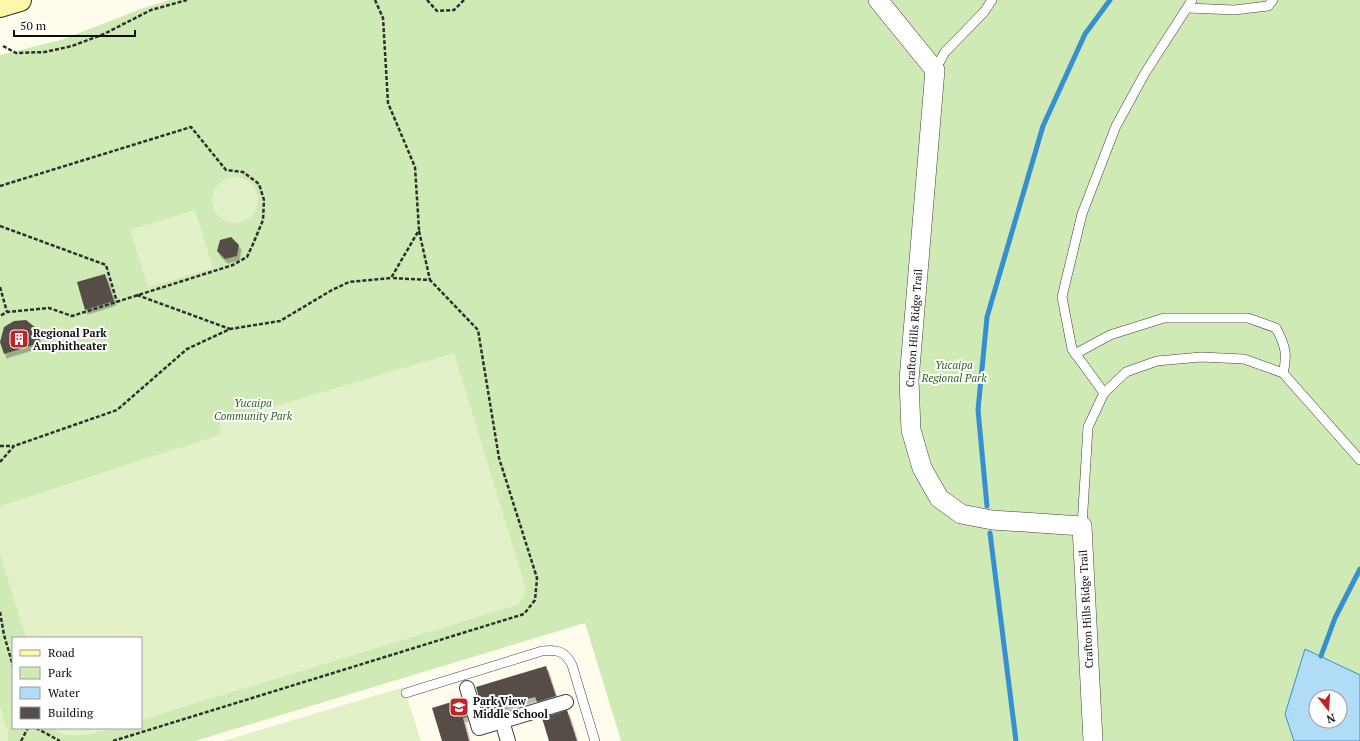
<svg xmlns="http://www.w3.org/2000/svg" width="1360" height="741" font-family="'PT Serif',serif">
	<defs>
		<filter id="shadow"><feDropShadow dx="2.5" dy="4.5" stdDeviation="0" flood-color="#0004"/></filter>
	</defs>
	<rect width="100%" height="100%" fill="#fffced"/>
	<!-- green -->
	<path fill="#d0eab6" fill-rule="evenodd" d="M 170,0 L 1360,0 L 1360,741 L 621,741 L 585,623 L 195,741 L 0,741 L 0,55 L 61,40 L 146,7 ZM 13,638 L 141,638 L 141,728 L 13,728 ZM 1316,697 L 1340,697 L 1340,721 L 1316,721 Z"/>
	<!-- pitch -->
	<g fill="#e2f1c8">
		<circle cx="235" cy="200" r="23"/>
		<path d="M 195,210 L 213,268 L 148,287 L 130,230 Z"/>
		<path d="M 454,353 L 525,586 L 524,596 L 517,605 L 141,720 L 141,638 L 26,638 L 0,554 L 0,506 L 222,434 L 219,423 Z"/>
		<path d="M 404,687 L 421,741 L 223,741 Z"/>
		<path d="M 0,705 L 8,732 L 8,741 L 0,741 Z"/>
		<path d="M 52,728 L 114,728 C 94,734 66,741 52,728 Z"/>
	</g>
	<!-- water -->
	<path fill="#b0dcf8" stroke="#3690d0" fill-rule="evenodd" d="M 1305,649 L 1360,675 L 1360,741 L 1294,741 L 1285,714 ZM 1316,697 L 1340,697 L 1340,721 L 1316,721 Z"/>
	<g fill="none" stroke-linecap="round" stroke-linejoin="round">
		<!-- stream -->
		<g stroke="#3690d0" stroke-width="5">
			<path d="M 987,506 L 978,410 L 987,317 L 1043,126 L 1085,34 L 1110,0"/>
			<path d="M 990,533 L 1016,741"/>
			<path d="M 1321,656 L 1335,618 L 1360,569"/>
		</g>
	</g>
	<!-- building -->
	<g fill="#564e49" filter="url(#shadow)">
		<path d="M 231,237 L 239,245 L 237,256 L 225,259 L 217,251 L 220,240 Z"/>
		<path d="M 105,274 L 114,301 L 85,310 L 77,282 Z"/>
		<path d="M 26,320 L 36,328 L 40,343 L 4,354 L 0,342 L 4,327 L 14,321 Z"/>
		<path d="M 546,666 L 556,696 L 537,702 L 535,697 L 483,712 L 476,687 Z"/>
		<path d="M 461,699 L 467,717 L 463,718 L 469,741 L 442,741 L 432,708 Z"/>
		<path d="M 567,710 L 577,741 L 549,741 L 542,718 Z"/>
	</g>
	<g fill="none" stroke-linecap="round" stroke-linejoin="round">
		<defs>
			<g id="service">
				<path d="M 1188,8 L 1234,10 L 1268,6 L 1273,0"/>
				<path d="M 935,70 L 945,52 L 984,12 L 992,0"/>
				<path d="M 1075,354 L 1110,335 L 1164,318 L 1248,318 L 1276,328 C 1285,345 1288,354 1283,373"/>
				<path d="M 1104,393 L 1072,349 L 1062,297 L 1082,214 L 1116,126 L 1145,73 L 1192,0"/>
				<path d="M 1082,526 L 1088,427 L 1104,393 L 1126,372 L 1157,361 L 1201,357 L 1244,359 L 1283,373 L 1360,460"/>
				<path d="M 406,693 L 542,651 C 557,649 565,651 572,665 L 595,741"/>
			</g>
			<g id="pedestrian">
				<path d="M 467,688 L 479,728 L 566,702"/>
				<path d="M 502,721 L 508,741"/>
			</g>
			<path id="minor" d="M 878,0 L 935,70 L 909,380 L 911,430 L 922,468 L 939,498 L 961,514 L 992,520 L 1082,526 L 1093,741"/>
			<path id="secondary" d="M 0,6 L 20,0"/>
		</defs>
		<!-- service casing -->
		<use href="#service" stroke="#404040" stroke-width="10"/>
		<!-- pedestrian casing -->
		<use href="#pedestrian" stroke="#404040" stroke-width="16"/>
		<!-- minor casing -->
		<use href="#minor" stroke="#404040" stroke-width="20"/>
		<!-- secondary casing -->
		<use href="#secondary" stroke="#2f2f2f" stroke-width="24"/>
		<!-- path -->
		<g stroke="#2f2f2f" stroke-width="2.5" stroke-dasharray="4 2" stroke-linecap="butt">
			<path d="M 427,0 L 437,11 L 454,10 L 464,0"/>
			<path d="M 3,46 L 16,53 L 45,52 L 72,46 L 104,34 L 151,10 L 187,0"/>
			<path d="M 0,186 L 191,127 L 226,170 L 243,172 L 259,184 L 264,200 L 263,220 L 253,244 L 247,257 L 233,265 L 72,316 L 49,308 L 7,312 L 0,316"/>
			<path d="M 0,226 L 106,265 L 117,302"/>
			<path d="M 419,231 L 430,280"/>
			<path d="M 0,287 L 7,312"/>
			<path d="M 137,295 L 230,329"/>
			<path d="M 0,446 L 13,446"/>
			<path d="M 0,462 L 14,446 L 117,410 L 187,349 L 230,329 L 280,321 L 332,290 L 349,282 L 391,278 L 419,230 L 415,167 L 388,103 L 383,18 L 375,0"/>
			<path d="M 0,612 L 4,635 L 13,666"/>
			<path d="M 36,728 L 60,741"/>
			<path d="M 21,741 L 28,728"/>
			<path d="M 113,741 L 524,614 L 535,600 L 537,578 L 499,458 L 478,330 L 430,280 L 391,278"/>
		</g>
		<!-- service -->
		<use href="#service" stroke="#fff" stroke-width="9"/>
		<!-- pedestrian -->
		<use href="#pedestrian" stroke="#fff" stroke-width="14"/>
		<!-- minor -->
		<use href="#minor" stroke="#fff" stroke-width="19"/>
		<!-- secondary -->
		<use href="#secondary" stroke="#fff7a8" stroke-width="22"/>
	</g>
	<!-- icons -->
	<defs>
		<symbol id="building-square" viewBox="-11 -11 22 22"><rect x="-9" y="-9" width="18" height="18" rx="4" fill="#c02226" stroke="#fff"/><path d="M-4-6H4V6H1V3H-1V6H-4ZM-2.5-4.3h1.7v1.8h-1.7ZM.8-4.3h1.7v1.8H.8ZM-2.5-1h1.7V.8h-1.7ZM.8-1h1.7V.8H.8Z" fill="#fff"/></symbol>
		<symbol id="school-square" viewBox="-11 -11 22 22"><rect x="-9" y="-9" width="18" height="18" rx="4" fill="#c02226" stroke="#fff"/><path d="M0-5L7-2L0 1L-7-2ZM-4 1L0 2.5L4 1V4Q0 6-4 4Z" fill="#fff"/></symbol>
	</defs>
	<g fill-rule="evenodd">
		<use href="#building-square" x="8" y="328" width="22" height="22"/>
		<use href="#school-square" x="448" y="696" width="22" height="22"/>
	</g>
	<g text-anchor="middle" stroke-width="4" stroke-linejoin="round" paint-order="stroke">
		<!-- street labels -->
		<g font-size="11" fill="#0d0d0d" stroke="#fff">
			<text transform="translate(914 328) rotate(-86)" y="4">Crafton Hills Ridge Trail</text>
			<text transform="translate(1086 609) rotate(-93)" y="4">Crafton Hills Ridge Trail</text>
		</g>
		<!-- poi labels -->
		<g font-size="11" font-weight="bold" fill="#0d0d0d" stroke="#fff" text-anchor="start">
			<text x="33" y="337">Regional Park<tspan x="33" dy="13">Amphitheater</tspan></text>
			<text x="473" y="705">Park View<tspan x="473" dy="13">Middle School</tspan></text>
		</g>
		<!-- park labels -->
		<g font-size="11" font-style="italic" fill="#2a661c" stroke="#fff">
			<text x="954" y="369">Yucaipa<tspan x="954" dy="13">Regional Park</tspan></text>
			<text x="253" y="407">Yucaipa<tspan x="253" dy="13">Community Park</tspan></text>
		</g>
	</g>
	<!-- legend -->
	<rect x="12" y="637" width="130" height="92" fill="#ffffff" stroke="#9e9e9e"/>
	<rect x="20" y="650" width="20" height="6" fill="#fff7a8" stroke="#9e9e9e"/>
	<text x="48" y="657" font-size="12" fill="#0d0d0d">Road</text>
	<rect x="20" y="667" width="20" height="12" fill="#d0eab6" stroke="#9e9e9e"/>
	<text x="48" y="677" font-size="12" fill="#0d0d0d">Park</text>
	<rect x="20" y="687" width="20" height="12" fill="#b0dcf8" stroke="#9e9e9e"/>
	<text x="48" y="697" font-size="12" fill="#0d0d0d">Water</text>
	<rect x="20" y="707" width="20" height="12" fill="#564e49" stroke="#9e9e9e"/>
	<text x="48" y="717" font-size="12" fill="#0d0d0d">Building</text>
	<!-- north arrow -->
	<g transform="translate(1328 709) rotate(163)"><circle r="19" fill="#ffffff" stroke="#9e9e9e"/>
	<path d="M0-3L7 15L0 10L-7 15Z" fill="#c02226"/>
	<text y="-6" font-size="11" font-weight="bold" text-anchor="middle" fill="#0d0d0d">N</text>
	</g>
	<!-- scale -->
	<path d="M14 30v6h121v-6" fill="none" stroke="#0d0d0d" stroke-width="2"/>
	<text x="20" y="30" font-size="12" fill="#0d0d0d" stroke="#ffffff" stroke-width="3" paint-order="stroke">50 m</text>
</svg>
